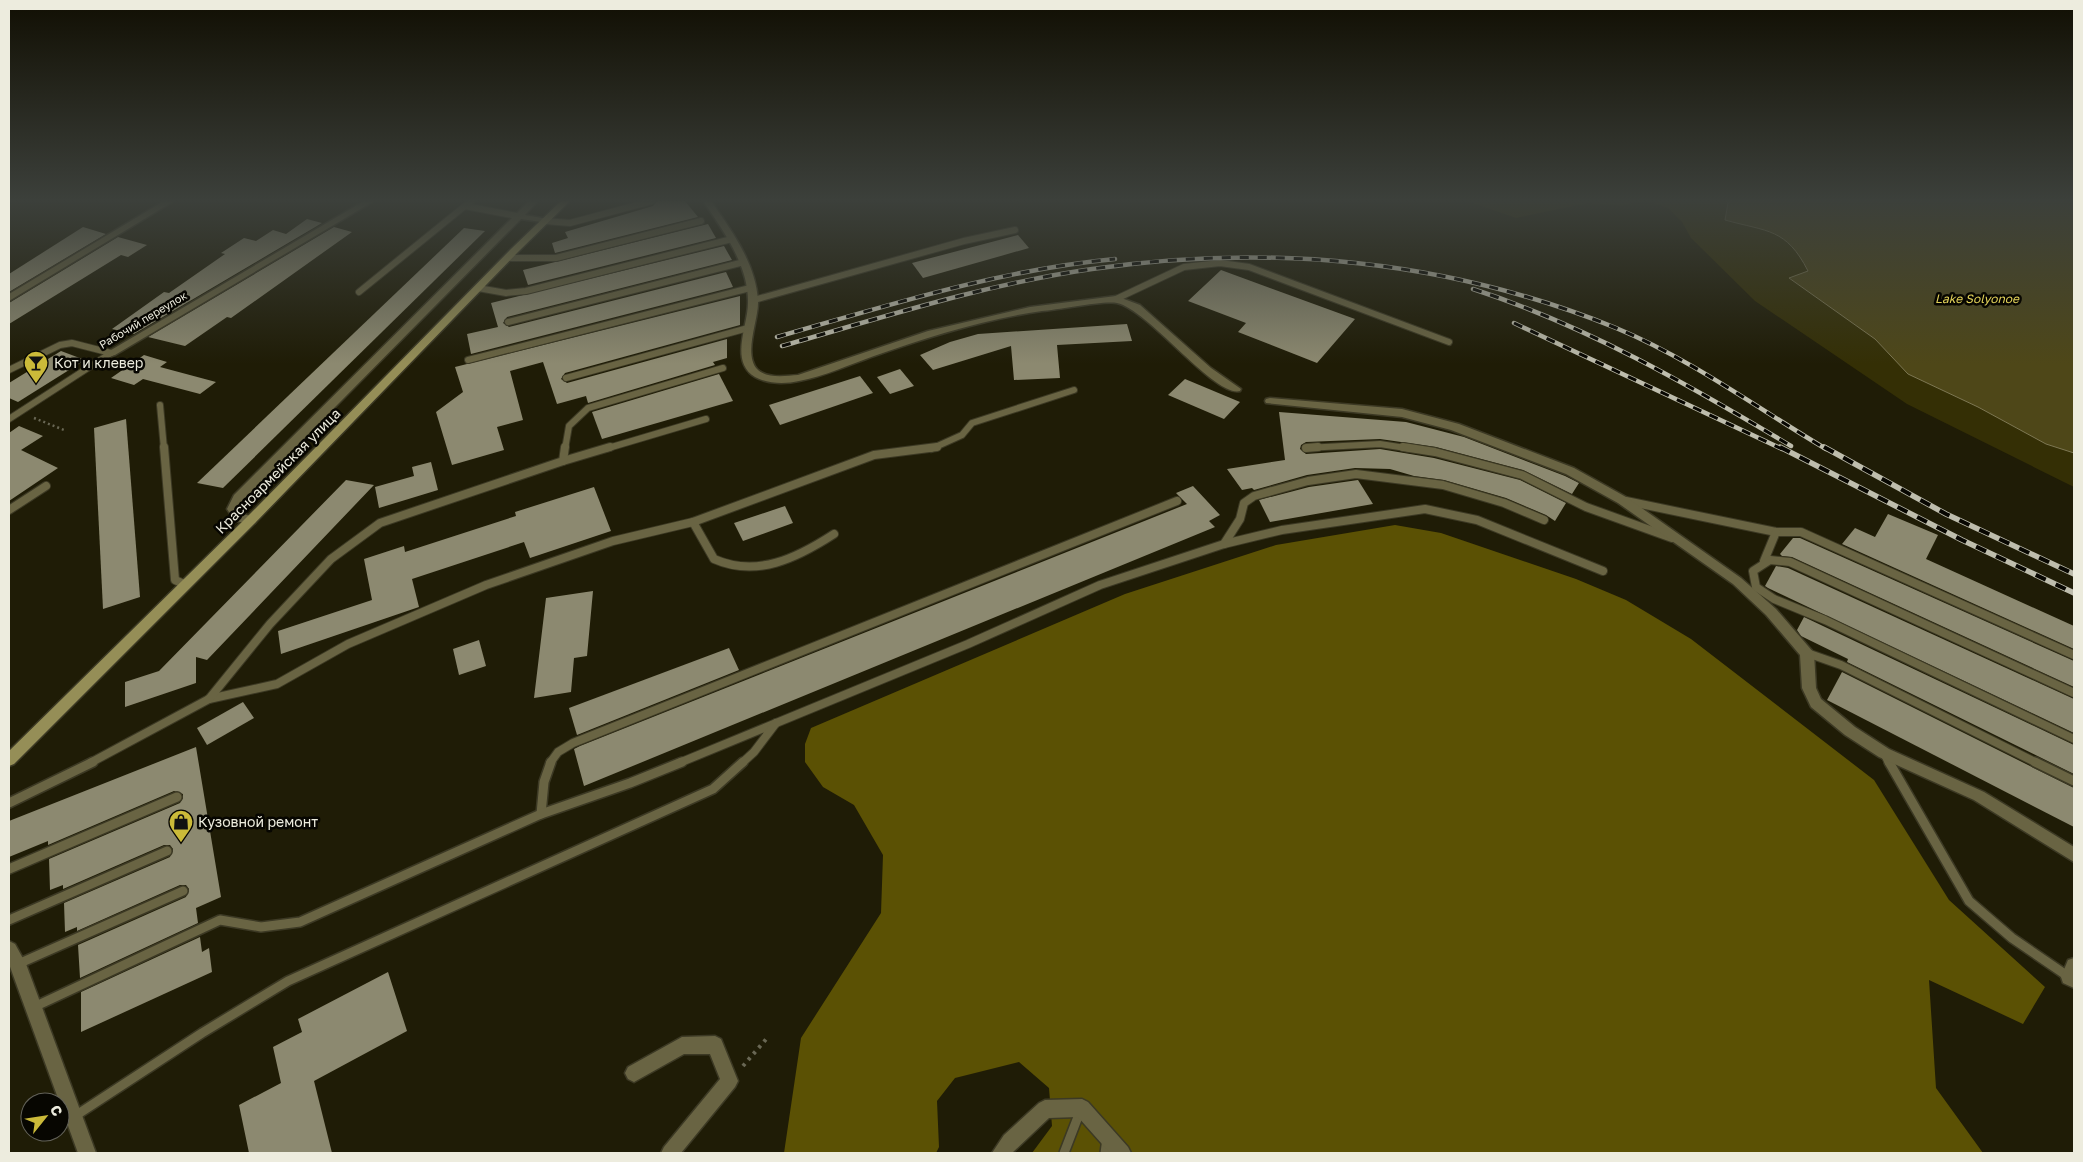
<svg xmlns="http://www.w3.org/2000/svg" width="2083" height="1162" font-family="'Golos Text',sans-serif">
	<rect width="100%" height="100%" fill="#1f1c06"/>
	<!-- green -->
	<g fill="#342f05">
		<path d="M 1467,201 L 1640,201 L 1622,206 L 1588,203 L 1516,218 Z"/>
		<path d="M 1647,201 L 1726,201 L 1728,203 L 1725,220 C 1769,232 1786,228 1808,272 L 1790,279 L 1875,339 L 1908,374 L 1978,407 L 2046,444 L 2074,453 L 2074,487 L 1907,404 L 1755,301 L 1691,238 L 1682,222 L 1668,208 Z"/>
	</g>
	<!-- forest -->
	<path fill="#5b5104" d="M 1395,525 L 1441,533 L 1576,579 L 1626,600 L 1691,639 L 1874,780 L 1949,900 L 2045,987 L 2023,1024 L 1929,980 L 1936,1088 L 1983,1153 L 1032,1153 L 1052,1126 L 1049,1088 L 1019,1062 L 955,1078 L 937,1101 L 939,1147 L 936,1153 L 784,1153 L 801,1038 L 881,913 L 883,855 L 854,805 L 823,787 L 805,762 L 805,744 L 811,728 L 1125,594 L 1276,545 Z"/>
	<!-- water -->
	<path fill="#4e4718" stroke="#7e7853" d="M 1726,201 L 2074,201 L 2074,453 L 2046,444 L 1978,407 L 1908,374 L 1875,339 L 1789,278 L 1808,271 C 1786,228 1768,232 1725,220 L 1728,203 Z"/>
	<!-- building -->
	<g fill="#8c8970">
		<path d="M 657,201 L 685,201 L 698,217 L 555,253 L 552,243 L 568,238 L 565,232 L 653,206 Z"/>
		<path d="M 307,219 L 322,223 L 134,334 L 112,329 L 164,292 L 169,293 L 225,254 L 221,253 L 244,238 L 256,241 L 273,230 L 286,234 Z"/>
		<path d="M 708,224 L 716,238 L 528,285 L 523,270 Z"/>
		<path d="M 83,227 L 106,234 L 9,292 L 9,274 Z"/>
		<path d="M 334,227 L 352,232 L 231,318 L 227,317 L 185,346 L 148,337 Z"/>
		<path d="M 464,228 L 485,231 L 223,488 L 197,483 Z"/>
		<path d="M 1018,235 L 1029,248 L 923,278 L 912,263 Z"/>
		<path d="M 118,237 L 147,245 L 128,257 L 121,255 L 9,324 L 9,303 Z"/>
		<path d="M 724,246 L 732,260 L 507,317 L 503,323 L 509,327 L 726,272 L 733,287 L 471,354 L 467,334 L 498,327 L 491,303 Z"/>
		<path d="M 1221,270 L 1355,319 L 1317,363 L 1238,332 L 1246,323 L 1188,301 Z"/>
		<path d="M 740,296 L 740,325 L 565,373 L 561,379 L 567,383 L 727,339 L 727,358 L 713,362 L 715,365 L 588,403 L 586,396 L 557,404 L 543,362 L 510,371 L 523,420 L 497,427 L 504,450 L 452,465 L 436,412 L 463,392 L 455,367 Z"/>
		<path d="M 1127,324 L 1132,341 L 1057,345 L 1060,378 L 1014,380 L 1011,346 L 933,370 L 920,355 L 950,342 L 978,334 Z"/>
		<path d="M 61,351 L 85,360 L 18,402 L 9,398 L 9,383 Z"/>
		<path d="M 144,355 L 167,362 L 160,367 L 216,382 L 200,394 L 143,379 L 134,385 L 111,378 Z"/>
		<path d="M 900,369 L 914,386 L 890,394 L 877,377 Z"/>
		<path d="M 719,374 L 733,401 L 602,439 L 592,412 Z"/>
		<path d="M 860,376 L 873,393 L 780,425 L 769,405 Z"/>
		<path d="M 1185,379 L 1240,402 L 1224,419 L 1168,395 Z"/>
		<path d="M 1279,412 L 1406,422 L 1464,437 L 1565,476 L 1579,483 L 1572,494 L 1523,470 L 1436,447 L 1380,439 L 1306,442 L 1301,445 L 1300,449 L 1306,454 L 1380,449 L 1434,458 L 1520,480 L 1566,503 L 1555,521 L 1546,515 L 1506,498 L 1444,480 L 1414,476 L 1390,469 L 1355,468 L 1307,475 L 1254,490 L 1252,488 L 1242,490 L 1227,469 L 1285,460 Z"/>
		<path d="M 126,419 L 140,597 L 103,609 L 94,428 Z"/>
		<path d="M 19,426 L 43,436 L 21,450 L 58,468 L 9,501 L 9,433 Z"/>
		<path d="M 431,462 L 438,490 L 379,508 L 375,487 L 414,476 L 412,467 Z"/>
		<path d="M 346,480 L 374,485 L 207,660 L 196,657 L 196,683 L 125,707 L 125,682 L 159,671 Z"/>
		<path d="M 1358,480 L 1373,504 L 1270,522 L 1259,500 L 1309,487 Z"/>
		<path d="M 1193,486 L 1220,515 L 1209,521 L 1215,527 L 584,786 L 574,749 L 580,746 L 1187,504 L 1176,493 Z"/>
		<path d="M 594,487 L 611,531 L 530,558 L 524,542 L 412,579 L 419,607 L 281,654 L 278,631 L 372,600 L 364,559 L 404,546 L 405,552 L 516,516 L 515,512 Z"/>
		<path d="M 785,506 L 793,523 L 743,541 L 734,523 Z"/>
		<path d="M 1888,514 L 1938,535 L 1926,559 L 2074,626 L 2074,649 L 1842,544 L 1855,528 L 1875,537 Z"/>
		<path d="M 1793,538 L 1800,538 L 2074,661 L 2074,687 L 1792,557 L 1782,556 L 1780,554 Z"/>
		<path d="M 1776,566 L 1788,568 L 2074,699 L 2074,733 L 1768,588 L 1765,586 Z"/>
		<path d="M 593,591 L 587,656 L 574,658 L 571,692 L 534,698 L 546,598 Z"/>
		<path d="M 1804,617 L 2074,745 L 2074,774 L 1847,662 L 1848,659 L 1801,636 L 1797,630 Z"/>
		<path d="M 479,640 L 486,666 L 459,675 L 453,649 Z"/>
		<path d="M 729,648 L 739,670 L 577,735 L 569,708 Z"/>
		<path d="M 1842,672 L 2074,788 L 2074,827 L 1827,700 Z"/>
		<path d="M 243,702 L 254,718 L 207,745 L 197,728 Z"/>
		<path d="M 196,747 L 221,897 L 196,908 L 198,923 L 80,978 L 78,945 L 186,897 L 189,889 L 186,885 L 180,885 L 77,931 L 77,927 L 65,932 L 64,903 L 170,857 L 173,849 L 170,845 L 164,845 L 63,889 L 63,885 L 50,890 L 49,859 L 180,803 L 183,798 L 183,794 L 174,791 L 48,845 L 48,841 L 9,857 L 9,821 Z"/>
		<path d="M 200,937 L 202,952 L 209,948 L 212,972 L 81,1032 L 81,992 Z"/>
		<path d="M 388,972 L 407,1031 L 314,1081 L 332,1153 L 249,1153 L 239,1105 L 281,1083 L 273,1047 L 302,1032 L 298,1019 Z"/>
	</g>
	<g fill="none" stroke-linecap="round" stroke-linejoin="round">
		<defs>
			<g id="lane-far2">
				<path d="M 465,206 L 517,216"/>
				<path d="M 545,221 L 570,223 L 652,201"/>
				<path d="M 507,258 L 556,258 L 701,221"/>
				<path d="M 478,288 L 506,293 L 526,291 L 732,239"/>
				<path d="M 359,292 L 471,201"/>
				<path d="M 1116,299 L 1184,267 L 1220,263 L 1249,267 L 1449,342"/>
				<path d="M 754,300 L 964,241 L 1015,230"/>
				<path d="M 508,322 L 744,262"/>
				<path d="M 468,360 L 750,288"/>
				<path d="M 9,370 L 60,345 L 72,343 L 111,353"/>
				<path d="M 566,378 L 748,328"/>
				<path d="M 160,405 L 164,449"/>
				<path d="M 9,419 L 111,353"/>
				<path d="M 1306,448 L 1380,444 L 1412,449"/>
				<path d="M 565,449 L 569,426 L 588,408 L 723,368"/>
				<path d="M 605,449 L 706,419"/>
				<path d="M 931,449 L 962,435 L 972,423 L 1074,390"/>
			</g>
			<g id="lane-far1">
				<path d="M 164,447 L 175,580 L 186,585"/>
				<path d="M 1403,447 L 1435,452 L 1522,475 L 1586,507 L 1672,538"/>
				<path d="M 1306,448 L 1318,447"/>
				<path d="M 563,461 L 610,447"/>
				<path d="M 1626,501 L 1776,532 L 1801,532 L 2074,655"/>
				<path d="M 9,510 L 46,486"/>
				<path d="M 693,522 L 714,559 C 757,578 797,558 834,534"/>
				<path d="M 1224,544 L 1240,519 L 1244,503 L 1254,496 L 1308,481 L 1356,474 L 1443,485 L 1504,503 L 1544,520"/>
				<path d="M 1764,561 L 1776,532"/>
				<path d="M 1807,653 L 1841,665 L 2037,763"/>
				<path d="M 2074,693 L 1790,562 L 1770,560 L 1753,571 L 1756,587 L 1774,599 L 1825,620 L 2074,739"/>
				<path d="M 209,699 L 277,684 L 348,644 L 486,585 L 613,541 L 693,522 L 874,455 L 937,447"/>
				<path d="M 1885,755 L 1889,763"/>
				<path d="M 90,763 L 209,699 L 270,624 L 331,559 L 380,523 L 563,461 L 565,447"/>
				<path d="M 550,763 L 558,752 L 573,743 L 1177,501"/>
				<path d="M 679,763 L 968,644 L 1100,585 L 1224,544 L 1282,530 L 1425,509 L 1477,520 L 1603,571"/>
				<path d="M 742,763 L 754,752 L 776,723"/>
			</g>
			<g id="lane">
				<path d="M 1889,762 L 1969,901 L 2012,938 L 2069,977"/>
				<path d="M 2035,762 L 2074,781"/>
				<path d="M 9,803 L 93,762"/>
				<path d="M 541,814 L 544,782 L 551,762"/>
				<path d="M 9,869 L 177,797"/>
				<path d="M 9,920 L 167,851"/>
				<path d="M 18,964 L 183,891"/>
				<path d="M 34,1007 L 220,920 L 261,927 L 300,922 L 541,814 L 630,783 L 682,762"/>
				<path d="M 75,1116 L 202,1033 L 288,981 L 713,789 L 743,762"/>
				<path d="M 1064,1153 L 1081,1109"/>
				<path d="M 1105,1153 L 1107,1138"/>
			</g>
			<g id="street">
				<path d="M 164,201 L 174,201 L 9,301 L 9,294 Z"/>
				<path d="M 364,201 L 374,201 L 115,355 L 111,356 L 106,353 Z"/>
				<path d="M 529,201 L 538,201 L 525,215 L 548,219 L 548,223 L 521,219 L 243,500 L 239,509 L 243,514 L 255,517 L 257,520 L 255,523 L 251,524 L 235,521 L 227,509 L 234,495 Z"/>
				<path d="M 703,201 L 711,201 C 732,231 756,264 758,301 C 759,319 743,353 757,369 C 767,379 785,376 798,375 L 928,331 L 1030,307 L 1116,296 L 1140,305 L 1211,368 L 1241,389 L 1240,391 C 1215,398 1149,310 1117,303 C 1105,300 1057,310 1042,311 C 985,319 928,337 874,356 C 851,364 823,377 799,381 C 786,384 767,384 755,377 C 729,361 748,326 748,303 C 749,266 723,230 703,201 Z"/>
				<path d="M 1270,398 L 1402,409 L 1459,424 L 1574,468 L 1626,497 L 1741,578 L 1776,609 L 1814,653 L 1816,688 L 1821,699 L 1855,727 L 1889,749 L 1984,792 L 2074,847 L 2074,862 L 1974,800 L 1879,757 L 1845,735 L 1811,707 L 1802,688 L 1800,655 L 1766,615 L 1733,584 L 1618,503 L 1566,474 L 1451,430 L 1402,417 L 1266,403 L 1265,401 L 1266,399 Z"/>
				<path d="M 9,941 L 15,944 L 26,964 L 96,1153 L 78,1153 L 9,964 Z"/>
				<path d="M 2074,958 L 2074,988 L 2063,983 L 2061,977 L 2068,960 Z"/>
				<path d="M 715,1036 L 721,1039 L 738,1081 L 735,1087 L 681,1153 L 661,1153 L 664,1147 L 720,1079 L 710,1054 L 684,1054 L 634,1082 L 628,1079 L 625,1073 L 628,1067 L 682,1037 Z"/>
				<path d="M 1082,1099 L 1088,1102 L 1128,1147 L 1131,1153 L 1110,1153 L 1078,1117 L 1049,1118 L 1012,1153 L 992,1153 L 1004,1135 L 1039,1103 L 1045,1100 Z"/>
			</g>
			<path id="secondary" d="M 561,201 L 570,201 L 518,252 L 255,523 L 14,764 L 9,766 L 9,751 L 247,517 L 512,248 Z"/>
		</defs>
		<!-- lane-far2 casing -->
		<use href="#lane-far2" stroke="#3c3924" stroke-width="8"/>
		<!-- lane-far1 casing -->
		<use href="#lane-far1" stroke="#3c3924" stroke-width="10"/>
		<!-- lane casing -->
		<use href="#lane" stroke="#3c3924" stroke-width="12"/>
		<!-- street casing -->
		<use href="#street" stroke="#3c3924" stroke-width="3"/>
		<!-- secondary casing -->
		<use href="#secondary" stroke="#3c3924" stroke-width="3"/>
		<!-- path-far1 -->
		<path stroke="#696754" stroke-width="2.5" stroke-dasharray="2 3" stroke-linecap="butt" d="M 34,418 L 64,430"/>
		<!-- path -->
		<path stroke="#696754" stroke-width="4" stroke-dasharray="3 5" stroke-linecap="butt" d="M 743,1066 L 768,1037"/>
		<!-- lane-far2 -->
		<use href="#lane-far2" stroke="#696443" stroke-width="6"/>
		<!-- lane-far1 -->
		<use href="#lane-far1" stroke="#696443" stroke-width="8"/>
		<!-- lane -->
		<use href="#lane" stroke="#696443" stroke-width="9"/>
		<!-- street -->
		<use href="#street" fill="#696443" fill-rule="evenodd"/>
		<!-- secondary -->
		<use href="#secondary" fill="#958e57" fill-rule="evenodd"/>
		<defs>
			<g id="rail-far1">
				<path d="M 1473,289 C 1587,326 1689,385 1791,446"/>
				<path d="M 1514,323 L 1782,449"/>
				<path d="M 777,337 C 889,305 999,270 1115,259"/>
				<path d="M 782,346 C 884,317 986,284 1092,269 C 1270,243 1449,260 1616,328 C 1691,359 1757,408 1826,449"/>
			</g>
			<g id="rail">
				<path d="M 1780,447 L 1962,540 L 2074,593"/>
				<path d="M 1824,447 L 1946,514 L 2074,574"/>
			</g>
		</defs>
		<!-- rail-far1 casing -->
		<use href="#rail-far1" stroke="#bebdad" stroke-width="4.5"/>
		<!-- rail casing -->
		<use href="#rail" stroke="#bebdad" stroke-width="5.5"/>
		<!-- rail-far1 -->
		<use href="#rail-far1" stroke="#070601" stroke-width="3" stroke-dasharray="9" stroke-linecap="butt"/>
		<!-- rail -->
		<use href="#rail" stroke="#070601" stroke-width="4" stroke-dasharray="11" stroke-linecap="butt"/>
	</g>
	<!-- sky -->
	<linearGradient id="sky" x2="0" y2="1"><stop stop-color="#110f03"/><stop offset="0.55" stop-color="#3c403b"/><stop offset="1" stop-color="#3c403b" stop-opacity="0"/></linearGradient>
	<rect width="2083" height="364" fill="url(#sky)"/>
	<!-- icons -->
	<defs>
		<symbol id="bar-pin" viewBox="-11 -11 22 30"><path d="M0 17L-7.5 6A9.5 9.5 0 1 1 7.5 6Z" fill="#cbba39" stroke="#070601"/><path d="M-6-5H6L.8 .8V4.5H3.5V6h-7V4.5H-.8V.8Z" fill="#111"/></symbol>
		<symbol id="shop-pin" viewBox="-11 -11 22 30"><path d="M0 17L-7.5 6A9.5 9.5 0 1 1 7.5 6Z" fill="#cbba39" stroke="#070601"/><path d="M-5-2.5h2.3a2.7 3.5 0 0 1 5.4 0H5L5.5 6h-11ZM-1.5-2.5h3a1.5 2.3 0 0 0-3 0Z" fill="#111"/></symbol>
	</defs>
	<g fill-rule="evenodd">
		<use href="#bar-pin" x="22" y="349" width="28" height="38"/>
		<use href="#shop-pin" x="167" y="808" width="28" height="38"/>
	</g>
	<g text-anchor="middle" stroke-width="5" stroke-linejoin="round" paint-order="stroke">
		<!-- far-street labels -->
		<g font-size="11" fill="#edecde" stroke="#070601">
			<text transform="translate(143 320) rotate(-31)" y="4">Рабочий переулок</text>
		</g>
		<!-- far-water labels -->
		<g font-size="12" font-style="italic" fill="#e2d25a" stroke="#070601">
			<text x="1977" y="303">Lake Solyonoe</text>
		</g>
		<!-- poi labels -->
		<g font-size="14" fill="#edecde" stroke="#070601" text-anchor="start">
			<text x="54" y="368">Кот и клевер</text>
			<text x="198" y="827">Кузовной ремонт</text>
		</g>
		<!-- street labels -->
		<g font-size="14" fill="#edecde" stroke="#070601">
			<text transform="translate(278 471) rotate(-45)" y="5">Красноармейская улица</text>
		</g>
	</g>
	<!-- border -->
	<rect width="2083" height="1162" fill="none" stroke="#edecde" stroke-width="20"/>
	<!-- north arrow -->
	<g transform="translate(45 1117) rotate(60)"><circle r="24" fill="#070601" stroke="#636259"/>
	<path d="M0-4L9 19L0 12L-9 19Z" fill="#cbba39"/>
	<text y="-8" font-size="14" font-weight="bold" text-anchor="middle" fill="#edecde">С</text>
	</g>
</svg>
